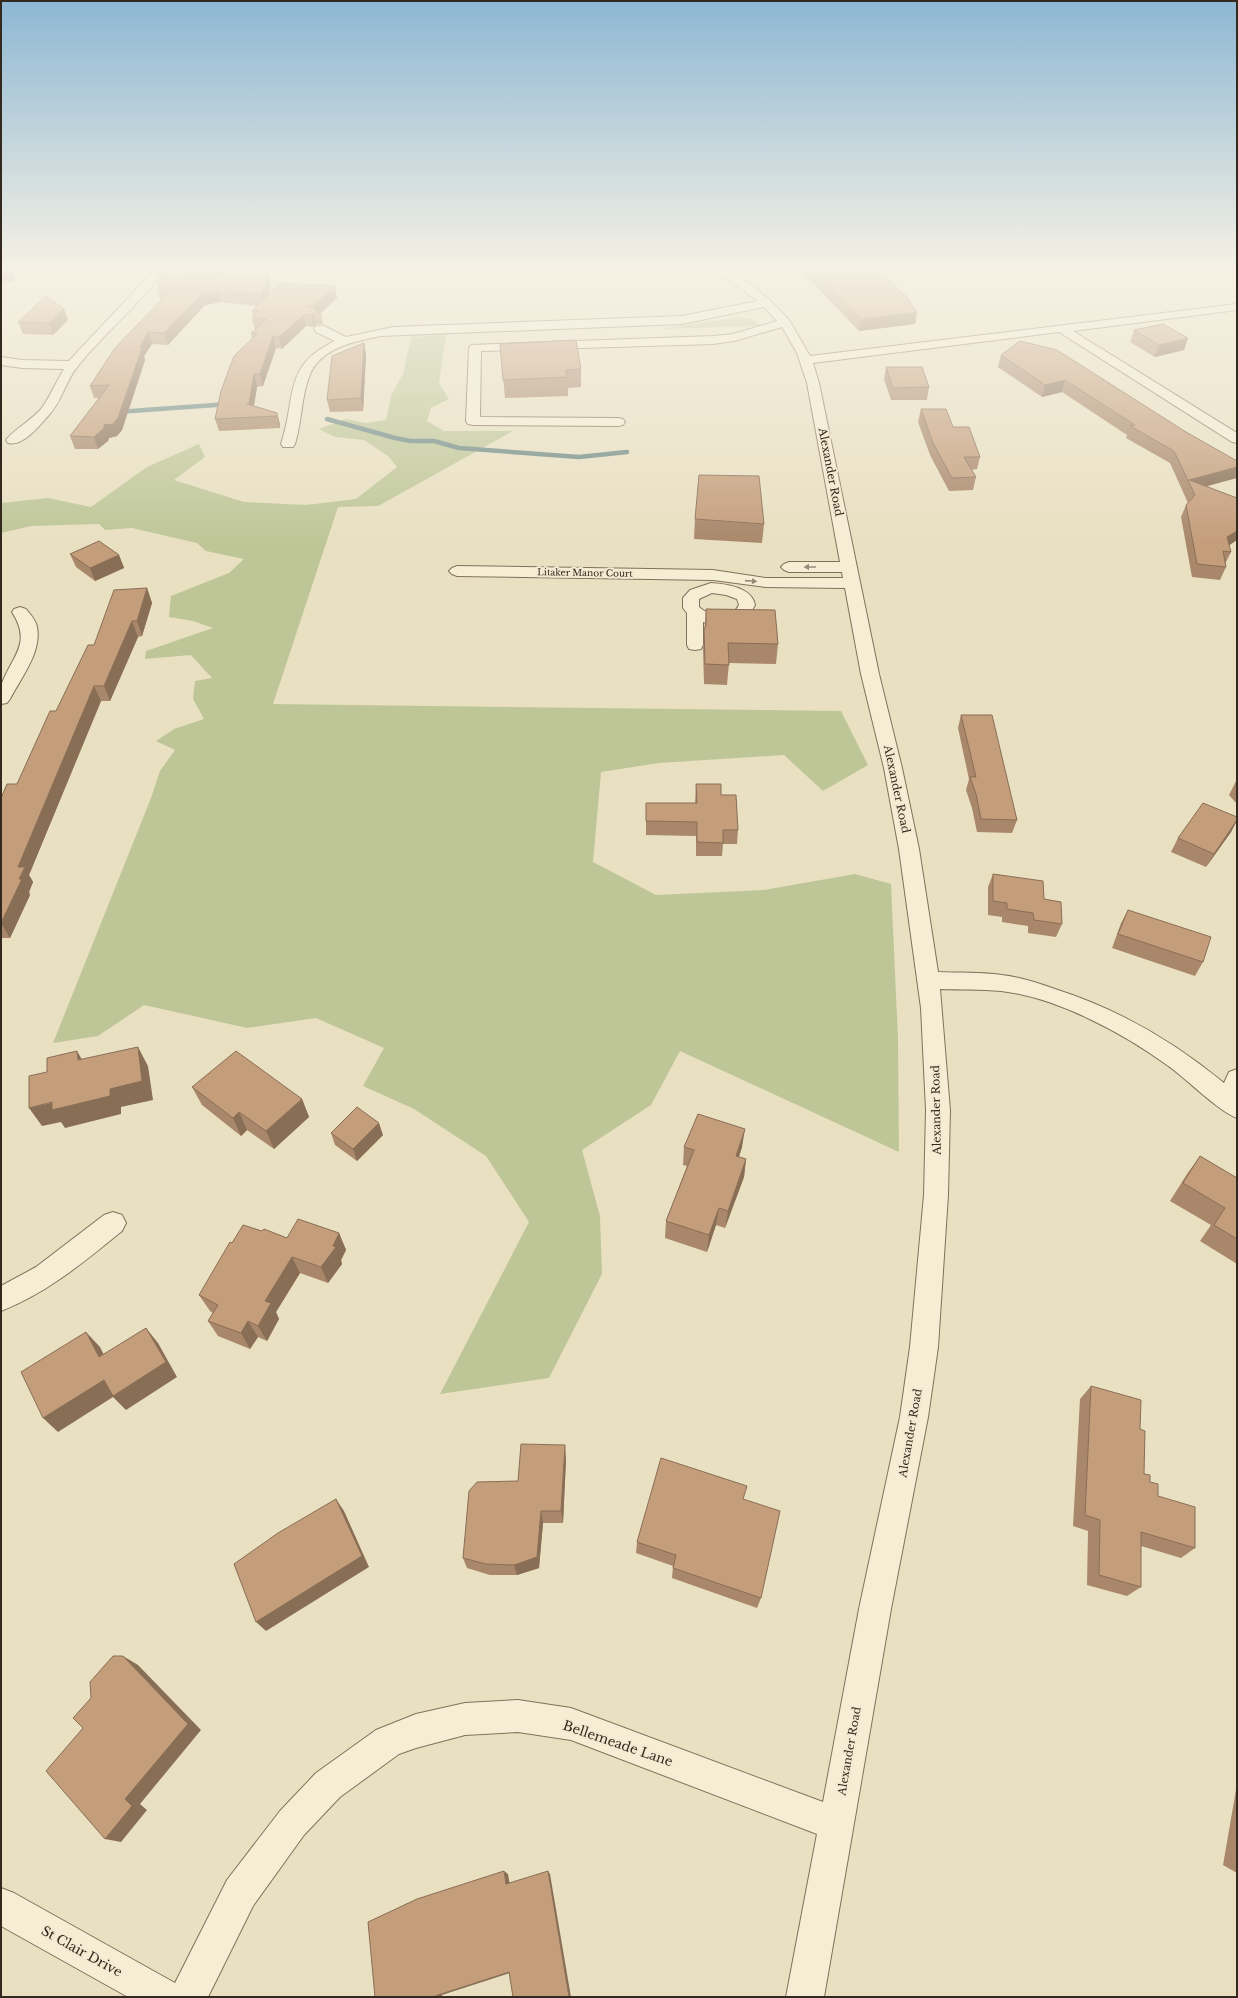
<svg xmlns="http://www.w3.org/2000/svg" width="1238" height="1998" font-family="'Libre Baskerville',serif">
	<rect width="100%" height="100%" fill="#e9e0c2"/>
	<!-- green -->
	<g fill="#bec697">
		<path d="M 740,317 L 754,320 L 761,326 L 660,329 Z"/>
		<path d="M 446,335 L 439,383 L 449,399 L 431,408 L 427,421 L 444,431 L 513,431 L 378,506 L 338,507 L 273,704 L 841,711 L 868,765 L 823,791 L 784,755 L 659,763 L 601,772 L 593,862 L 656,895 L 764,890 L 855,874 L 891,884 L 898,1038 L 899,1152 L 680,1051 L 651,1105 L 582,1150 L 600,1216 L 602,1274 L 549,1378 L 440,1394 L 529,1222 L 486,1156 L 414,1109 L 363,1086 L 384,1048 L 316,1018 L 247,1028 L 144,1005 L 98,1036 L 53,1043 L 151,798 L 160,771 L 175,750 L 156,741 L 174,729 L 204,719 L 193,699 L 195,681 L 212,678 L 191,655 L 145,659 L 146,651 L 213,628 L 193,621 L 169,617 L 171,596 L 229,573 L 244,559 L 206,551 L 197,543 L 132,528 L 105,530 L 99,524 L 31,526 L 1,533 L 1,503 L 48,498 L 91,507 L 147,467 L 199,444 L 205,457 L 174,480 L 244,502 L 306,505 L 356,499 L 397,467 L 388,456 L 364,440 L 335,437 L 319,429 L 346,419 L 365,423 L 386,420 L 391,396 L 403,374 L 411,337 Z"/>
	</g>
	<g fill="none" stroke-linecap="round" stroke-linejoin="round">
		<!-- stream -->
		<g stroke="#6c8984" stroke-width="4.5">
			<path d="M 117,412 L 229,404"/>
			<path d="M 327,419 L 395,438 L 411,441 L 434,441 L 459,448 L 579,457 L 627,452"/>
		</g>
		<defs>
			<g id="minor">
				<path d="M 157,266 L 167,266 C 142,303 106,331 78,366 C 66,380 62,401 49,415 C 40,425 23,447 8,443 L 6,440 C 13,430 32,420 41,409 C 50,397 56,382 64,369 L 22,368 L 1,365 L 1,357 L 22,360 L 69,361 C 98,329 129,299 157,266 Z"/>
				<path d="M 709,266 L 721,266 L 744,279 L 771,301 L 789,320 L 810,356 L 1237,304 L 1237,310 L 1073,331 L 1237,433 L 1237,443 L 1232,442 L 1059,332 L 813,363 L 819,383 L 879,674 L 902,768 L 919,849 L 938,972 C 959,973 981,972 1002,975 C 1020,977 1038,983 1055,989 C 1118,1009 1173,1041 1224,1083 L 1229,1072 L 1237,1069 L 1237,1118 C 1218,1111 1187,1079 1167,1065 C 1123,1033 1056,997 1001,991 C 981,989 960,990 940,989 L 950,1110 L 948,1195 L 938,1347 L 928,1417 L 891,1609 L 824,1997 L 786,1997 L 817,1834 L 571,1740 L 518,1732 L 465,1735 L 416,1748 L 399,1754 L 340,1797 L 304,1835 L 253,1906 L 208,1997 L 128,1997 L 1,1926 L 1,1888 L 14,1893 L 175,1983 L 227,1880 L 280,1811 L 316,1773 L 376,1730 L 416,1714 L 465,1703 L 518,1700 L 571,1708 L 823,1802 L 859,1609 L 900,1417 L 910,1347 L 924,1195 L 926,1110 L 921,1008 L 899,849 L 884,768 L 861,674 L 845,588 L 765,587 L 713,580 L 457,576 L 452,574 L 449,571 L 452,568 L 457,566 L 713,570 L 765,578 L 843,578 L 842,572 L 789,572 L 784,570 L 781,567 L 784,564 L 789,562 L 840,562 L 807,383 L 797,353 L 782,327 L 734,341 L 713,344 L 481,351 L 480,417 L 618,418 L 623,419 L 625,422 L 623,425 L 618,426 L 473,425 L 468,424 L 466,421 L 469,348 L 471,345 L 713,336 L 733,334 L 777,321 L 764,307 L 682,324 L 381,336 C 355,341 319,348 309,377 C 301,398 302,422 295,444 L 293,447 L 283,447 L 281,444 C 297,397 282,366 335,341 L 316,332 L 314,329 L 316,326 L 324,326 L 346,337 L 393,327 L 682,316 L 758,301 Z"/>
				<path d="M 711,583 C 726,584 752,587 755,605 C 745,626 724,628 703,622 L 703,645 L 701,649 L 695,650 L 689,649 L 687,645 L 687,613 L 683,608 L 683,598 L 690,590 ZM 712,593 L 726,595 L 737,599 L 739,605 C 731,621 710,617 699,607 L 699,599 Z"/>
				<path d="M 20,607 L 26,609 C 30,614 36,620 37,627 C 42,652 21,678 10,699 L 7,703 L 1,704 C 1,698 0,689 2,683 C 13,655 32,643 12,612 L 14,609 Z"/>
				<path d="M 113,1212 L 122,1215 L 126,1223 L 122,1231 C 84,1262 47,1293 1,1311 L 1,1286 L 36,1267 L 104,1215 Z"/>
			</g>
		</defs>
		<!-- minor casing -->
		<use href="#minor" stroke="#81715b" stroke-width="2"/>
		<!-- minor -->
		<use href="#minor" fill="#f5edd4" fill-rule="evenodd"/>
	</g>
	<!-- wall -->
	<g fill="#a9876a">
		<path d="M 193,266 L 224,266 L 221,274 L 271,285 L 268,294 L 335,286 L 337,298 L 321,312 L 323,324 L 316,324 L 314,327 L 306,326 L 282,349 L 276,348 L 263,386 L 257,387 L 254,406 L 277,413 L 280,425 L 280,428 L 219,431 L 215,419 L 252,339 L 251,333 L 255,330 L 252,318 L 253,316 L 252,311 L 257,306 L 221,302 L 205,305 L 168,345 L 152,344 L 144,356 L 145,360 L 122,430 L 117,436 L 109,438 L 108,441 L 98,449 L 75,449 L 70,436 L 99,398 L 94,398 L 90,386 L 161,301 L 158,291 L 186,274 Z"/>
		<path d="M 796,266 L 878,266 L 917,312 L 915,324 L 859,331 Z"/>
		<path d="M 64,309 L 68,320 L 53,335 L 23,334 L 18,322 Z"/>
		<path d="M 1134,330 L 1188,338 L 1184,350 L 1155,357 L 1130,342 Z"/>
		<path d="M 1020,341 L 1186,432 L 1207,486 L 1237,498 L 1237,540 L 1229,545 L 1231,552 L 1225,564 L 1226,567 L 1220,580 L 1192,577 L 1181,517 L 1186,505 L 1188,503 L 1170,463 L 1126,438 L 1127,435 L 1062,392 L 1042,397 L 998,367 L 1001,355 Z"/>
		<path d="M 364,343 L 366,355 L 363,411 L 330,412 L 327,400 Z"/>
		<path d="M 500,344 L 581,369 L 581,387 L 568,388 L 568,396 L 505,398 Z"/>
		<path d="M 886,367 L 929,387 L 927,400 L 891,400 L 884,379 Z"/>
		<path d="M 921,409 L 953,427 L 980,457 L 977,469 L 971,470 L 976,477 L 973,490 L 949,491 L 930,455 L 918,422 Z"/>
		<path d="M 695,519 L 764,524 L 762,543 L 694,539 Z"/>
		<path d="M 70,554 L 119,555 L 124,568 L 95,581 L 76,567 Z"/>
		<path d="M 147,588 L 152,603 L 142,636 L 138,637 L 110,701 L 101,701 L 29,875 L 33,882 L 29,892 L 30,895 L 10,938 L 1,938 L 1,798 L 17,784 L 56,711 Z"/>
		<path d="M 706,609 L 778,644 L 776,664 L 729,663 L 727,685 L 704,684 L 703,649 Z"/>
		<path d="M 961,715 L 1017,820 L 1012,833 L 977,832 L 972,808 L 966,790 L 969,779 L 958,728 Z"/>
		<path d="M 1236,781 L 1237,781 L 1237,804 L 1229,795 Z"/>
		<path d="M 696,784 L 721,795 L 738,830 L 737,844 L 723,844 L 722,856 L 696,856 L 696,836 L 646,835 L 646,803 L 695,803 Z"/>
		<path d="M 1237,817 L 1237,821 L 1231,832 L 1206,867 L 1171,852 L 1178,838 Z"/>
		<path d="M 993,874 L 1044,899 L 1062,924 L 1056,937 L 1028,933 L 1028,926 L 1002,922 L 1002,917 L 988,915 L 988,887 Z"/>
		<path d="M 1128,910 L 1203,962 L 1195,976 L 1112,948 L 1121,923 Z"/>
		<path d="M 192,1087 L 302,1099 L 309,1117 L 274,1149 L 247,1130 L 241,1136 L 202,1105 Z"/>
		<path d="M 331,1133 L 383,1135 L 357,1161 L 335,1145 Z"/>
		<path d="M 684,1147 L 742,1147 L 739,1157 L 746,1159 L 744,1177 L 725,1228 L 716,1225 L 707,1252 L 665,1238 L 666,1221 L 687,1166 L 683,1165 Z"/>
		<path d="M 1200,1156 L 1237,1178 L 1237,1264 L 1200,1241 L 1211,1225 L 1170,1201 L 1187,1174 Z"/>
		<path d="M 262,1231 L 287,1238 L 339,1233 L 346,1250 L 341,1260 L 342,1264 L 328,1283 L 300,1273 L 276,1312 L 279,1319 L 267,1341 L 258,1337 L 250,1349 L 218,1336 L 208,1321 L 213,1313 L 210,1311 L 199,1295 Z"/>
		<path d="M 1091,1386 L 1140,1429 L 1144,1474 L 1158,1496 L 1195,1548 L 1181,1558 L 1141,1546 L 1141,1587 L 1127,1596 L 1087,1585 L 1088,1531 L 1073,1526 L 1080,1399 Z"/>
		<path d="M 566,1459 L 563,1523 L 543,1523 L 539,1568 L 517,1575 L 490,1575 L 467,1568 L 463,1558 L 518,1481 Z"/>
		<path d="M 743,1499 L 761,1598 L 757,1608 L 672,1578 L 673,1566 L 636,1553 L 637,1542 Z"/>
		<path d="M 1237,1784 L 1237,1873 L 1223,1865 Z"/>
	</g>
	<!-- shaded-wall -->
	<g fill="#896e56">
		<path d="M 217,266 L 224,266 L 216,285 L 213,274 Z"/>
		<path d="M 11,269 L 15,280 L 1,284 L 1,271 Z"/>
		<path d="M 269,274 L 271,285 L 264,306 L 262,295 Z"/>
		<path d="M 335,286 L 337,298 L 321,313 L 315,313 L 314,305 Z"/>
		<path d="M 218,291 L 221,302 L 205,305 L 168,345 L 164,333 L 203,293 Z"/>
		<path d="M 64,309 L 68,320 L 53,335 L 49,323 Z"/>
		<path d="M 917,312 L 915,324 L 859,331 L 861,319 Z"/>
		<path d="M 314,313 L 316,324 L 314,327 L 311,315 Z"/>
		<path d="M 304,315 L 306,326 L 282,349 L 279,337 Z"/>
		<path d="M 148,332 L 152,344 L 144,356 L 145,360 L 122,430 L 117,436 L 109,438 L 108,441 L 98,449 L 94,437 L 104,425 L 140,347 Z"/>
		<path d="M 273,336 L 276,348 L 263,386 L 260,374 Z"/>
		<path d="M 1188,338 L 1184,350 L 1155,357 L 1159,345 Z"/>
		<path d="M 364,343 L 366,355 L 363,411 L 361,398 Z"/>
		<path d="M 254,374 L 257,387 L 252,416 L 249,404 Z"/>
		<path d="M 1065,380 L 1062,392 L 1042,397 L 1045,385 Z"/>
		<path d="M 277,413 L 280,425 L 280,428 L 277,416 Z"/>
		<path d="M 1237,467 L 1237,478 L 1193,490 L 1189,480 Z"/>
		<path d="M 1237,531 L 1237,540 L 1222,550 L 1227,537 Z"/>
		<path d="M 119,555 L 124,568 L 95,581 L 90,568 Z"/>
		<path d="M 147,588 L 152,603 L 142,636 L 137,621 Z"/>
		<path d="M 132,621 L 138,637 L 110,701 L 104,686 Z"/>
		<path d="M 94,686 L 101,701 L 29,875 L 33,882 L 29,892 L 30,895 L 10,938 L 1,923 L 19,879 L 18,867 Z"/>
		<path d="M 1237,820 L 1231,832 L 1206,867 L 1214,854 Z"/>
		<path d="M 138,1047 L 148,1066 L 153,1100 L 121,1107 L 121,1114 L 65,1128 L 61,1122 L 42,1126 L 29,1108 L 110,1089 Z"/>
		<path d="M 77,1051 L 88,1070 L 78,1060 Z"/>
		<path d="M 302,1099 L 309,1117 L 274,1149 L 266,1131 Z"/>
		<path d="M 239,1112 L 247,1130 L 241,1136 L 233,1118 Z"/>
		<path d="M 379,1123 L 383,1135 L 357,1161 L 353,1149 Z"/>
		<path d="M 745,1129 L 742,1147 L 733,1173 L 736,1156 Z"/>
		<path d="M 746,1159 L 744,1177 L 725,1228 L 728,1211 Z"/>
		<path d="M 719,1208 L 716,1225 L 707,1252 L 709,1235 Z"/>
		<path d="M 339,1233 L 346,1250 L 341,1260 L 342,1264 L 328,1283 L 321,1267 Z"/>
		<path d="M 292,1257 L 300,1273 L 276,1312 L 279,1319 L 267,1341 L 258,1326 L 265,1301 Z"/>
		<path d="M 248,1321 L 258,1337 L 250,1349 L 241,1333 Z"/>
		<path d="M 146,1328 L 158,1343 L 177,1377 L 126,1410 L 113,1397 L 58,1432 L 43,1418 Z"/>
		<path d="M 86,1332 L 100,1347 L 112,1371 L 99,1357 Z"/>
		<path d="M 565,1445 L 566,1459 L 563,1523 L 561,1511 Z"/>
		<path d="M 336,1499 L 344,1511 L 369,1567 L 266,1631 L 256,1622 Z"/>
		<path d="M 541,1511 L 543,1523 L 539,1568 L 517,1575 L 514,1565 Z"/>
		<path d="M 123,1656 L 138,1665 L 201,1730 L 140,1804 L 147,1810 L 121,1842 L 105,1839 L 125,1799 Z"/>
		<path d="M 504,1871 L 508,1874 L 510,1886 L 506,1884 Z"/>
		<path d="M 548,1871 L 550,1874 L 571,1997 L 569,1997 Z"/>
		<path d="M 509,1972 L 513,1972 L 442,1995 L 442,1997 L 436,1997 L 435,1996 Z"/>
	</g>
	<!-- building -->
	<g fill="#c49d7b" stroke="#896e56">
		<path d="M 1,266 L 7,266 L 11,269 L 1,271 Z"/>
		<path d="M 193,266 L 217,266 L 213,274 L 269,274 L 262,295 L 218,291 L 203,293 L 164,333 L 148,332 L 140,347 L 142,348 L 118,418 L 113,424 L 104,425 L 104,428 L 94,437 L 70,436 L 109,385 L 90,386 L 115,348 L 169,292 L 158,291 L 158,274 L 186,274 Z"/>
		<path d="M 809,266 L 878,266 L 902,294 L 904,294 L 917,312 L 861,319 Z"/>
		<path d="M 279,283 L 335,286 L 314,305 L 306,306 L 321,313 L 314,313 L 311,315 L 304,315 L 279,337 L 273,336 L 260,374 L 254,374 L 249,404 L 247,404 L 277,413 L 277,416 L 215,419 L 221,391 L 234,356 L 257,334 L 251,333 L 267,319 L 252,318 L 258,311 L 252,311 Z"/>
		<path d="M 46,296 L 64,309 L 49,323 L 18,322 Z"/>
		<path d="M 1163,324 L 1188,338 L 1159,345 L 1134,330 Z"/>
		<path d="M 576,340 L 581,369 L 566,370 L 567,377 L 503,380 L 500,344 Z"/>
		<path d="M 1020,341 L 1057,350 L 1186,432 L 1237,461 L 1237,467 L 1189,480 L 1237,498 L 1237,531 L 1227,537 L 1231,552 L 1223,551 L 1226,567 L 1197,564 L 1186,505 L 1195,495 L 1174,451 L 1130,426 L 1135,425 L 1065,380 L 1045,385 L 1001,355 Z"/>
		<path d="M 364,343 L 361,398 L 327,400 L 332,356 Z"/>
		<path d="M 886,367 L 922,367 L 929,387 L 893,388 Z"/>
		<path d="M 921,409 L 946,409 L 953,427 L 969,427 L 980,457 L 964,457 L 976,477 L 952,478 L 933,443 Z"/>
		<path d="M 699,475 L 759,476 L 764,524 L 695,519 Z"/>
		<path d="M 99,541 L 119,555 L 90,568 L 70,554 Z"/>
		<path d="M 147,588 L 137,621 L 132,621 L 104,686 L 94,686 L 18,867 L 25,867 L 19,879 L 22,879 L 1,923 L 1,798 L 7,784 L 17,784 L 50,711 L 56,711 L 88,645 L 94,645 L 114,590 Z"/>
		<path d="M 706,609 L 775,610 L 778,644 L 728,643 L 729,665 L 705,664 L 704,629 L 706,625 Z"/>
		<path d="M 961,715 L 992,715 L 1017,820 L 981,819 L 976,794 L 970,777 L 976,777 Z"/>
		<path d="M 696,784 L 721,784 L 721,795 L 736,795 L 738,830 L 723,830 L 723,843 L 697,842 L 697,822 L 646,821 L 646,803 L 697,803 Z"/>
		<path d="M 1203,803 L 1237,817 L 1237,820 L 1214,854 L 1178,838 Z"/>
		<path d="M 993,874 L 1043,881 L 1044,899 L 1061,902 L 1062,924 L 1034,920 L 1033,913 L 1007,909 L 1007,903 L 993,901 Z"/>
		<path d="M 1128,910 L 1211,937 L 1203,962 L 1118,934 Z"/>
		<path d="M 138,1047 L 142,1081 L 110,1089 L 110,1096 L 52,1110 L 52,1102 L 29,1108 L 29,1076 L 47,1072 L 47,1058 L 77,1051 L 78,1060 Z"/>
		<path d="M 236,1051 L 302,1099 L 266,1131 L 239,1112 L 233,1118 L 192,1087 Z"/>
		<path d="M 357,1107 L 379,1123 L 353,1149 L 331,1133 Z"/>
		<path d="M 698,1114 L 745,1129 L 736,1156 L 746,1159 L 728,1211 L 719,1208 L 709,1235 L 666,1221 L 694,1150 L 684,1147 Z"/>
		<path d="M 1200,1156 L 1237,1178 L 1237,1239 L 1214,1225 L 1225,1208 L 1183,1183 Z"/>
		<path d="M 298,1219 L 339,1233 L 333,1246 L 336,1247 L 321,1267 L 292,1257 L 265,1301 L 271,1303 L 258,1326 L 248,1321 L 241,1333 L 208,1321 L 218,1305 L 199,1295 L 230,1242 L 232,1243 L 243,1225 L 262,1231 L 264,1229 L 287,1238 Z"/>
		<path d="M 146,1328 L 166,1362 L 113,1396 L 104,1380 L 43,1418 L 21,1372 L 86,1332 L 99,1357 Z"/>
		<path d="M 1091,1386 L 1141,1400 L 1140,1429 L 1145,1431 L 1144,1474 L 1150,1475 L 1150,1482 L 1158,1484 L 1158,1496 L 1195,1507 L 1195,1548 L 1141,1532 L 1141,1587 L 1099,1575 L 1100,1520 L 1085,1515 Z"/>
		<path d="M 521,1444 L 565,1445 L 561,1511 L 541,1511 L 537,1557 L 514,1565 L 486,1564 L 463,1558 L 469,1491 L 477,1482 L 518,1481 Z"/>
		<path d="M 661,1458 L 747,1486 L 743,1499 L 780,1511 L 761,1598 L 673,1568 L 676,1555 L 637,1542 Z"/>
		<path d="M 336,1499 L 362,1556 L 256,1622 L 234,1564 L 278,1533 Z"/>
		<path d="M 113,1656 L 123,1656 L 188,1724 L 125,1799 L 132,1806 L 105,1839 L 46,1771 L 83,1728 L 73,1718 L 91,1698 L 90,1682 Z"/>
		<path d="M 504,1871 L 506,1884 L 548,1871 L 569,1997 L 513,1997 L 509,1972 L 435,1996 L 436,1997 L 375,1997 L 368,1922 L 417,1899 Z"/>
	</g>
	<!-- one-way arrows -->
	<defs><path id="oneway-solid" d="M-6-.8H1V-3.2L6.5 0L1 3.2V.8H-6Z"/></defs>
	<g fill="#948b79">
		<use href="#oneway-solid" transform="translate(810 567) rotate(-180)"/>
		<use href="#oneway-solid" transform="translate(751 581) rotate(4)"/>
	</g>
	<!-- sky -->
	<linearGradient id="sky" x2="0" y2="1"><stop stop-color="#8db7d4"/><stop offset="0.49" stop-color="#f5f1e4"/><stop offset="1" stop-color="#f5f1e4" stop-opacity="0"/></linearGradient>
	<rect width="1238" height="545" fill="url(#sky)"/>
	<g text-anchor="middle" stroke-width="4" stroke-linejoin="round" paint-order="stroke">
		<!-- far-street labels -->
		<g font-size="9" fill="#33291e" stroke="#f2ead1">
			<text transform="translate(585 573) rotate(1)" y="3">Litaker Manor Court</text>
		</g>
		<!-- street labels -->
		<g font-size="11" fill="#33291e" stroke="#f2ead1">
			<text transform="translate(831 472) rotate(79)" y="4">Alexander Road</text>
			<text transform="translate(897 789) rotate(78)" y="4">Alexander Road</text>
			<text transform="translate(936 1110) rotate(-91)" y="4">Alexander Road</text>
			<text transform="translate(910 1433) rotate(-80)" y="4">Alexander Road</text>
			<text transform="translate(849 1751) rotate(-80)" y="4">Alexander Road</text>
		</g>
		<!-- near-street labels -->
		<g font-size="13" fill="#33291e" stroke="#f2ead1">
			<text transform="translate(618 1743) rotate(19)" y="5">Bellemeade Lane</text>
			<text transform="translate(82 1951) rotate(29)" y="5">St Clair Drive</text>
		</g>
	</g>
	<!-- border -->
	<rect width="1238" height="1998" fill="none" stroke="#33291e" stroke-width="4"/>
</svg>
